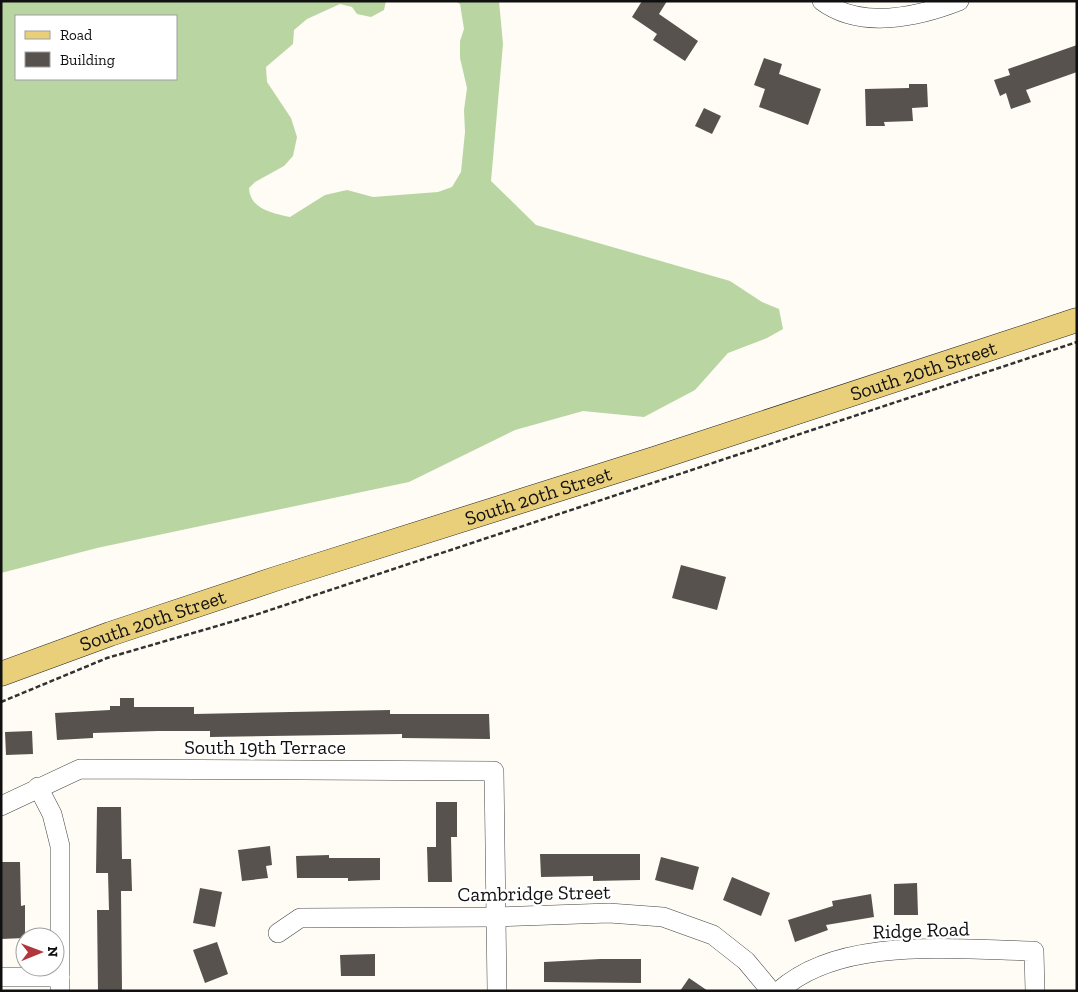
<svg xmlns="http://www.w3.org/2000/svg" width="1078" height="992" font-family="'Zilla Slab',serif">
	<rect width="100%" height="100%" fill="#fefcf5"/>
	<!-- forest -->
	<path fill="#b9d5a2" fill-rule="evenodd" d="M 1,1 L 386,1 L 384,10 L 371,17 L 357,14 L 352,7 L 340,4 L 307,19 L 294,30 L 293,44 L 266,67 L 267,82 L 291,118 L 297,137 L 293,156 L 284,166 L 255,182 L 249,188 C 250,209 272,213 290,217 L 325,195 L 347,190 L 373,197 L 438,192 L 452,187 L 461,172 L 465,132 L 464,110 L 467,88 L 460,58 L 460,41 L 464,29 L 460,4 L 455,1 L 499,1 L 503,44 L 491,181 L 536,225 L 730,281 L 762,302 L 779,309 L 783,329 L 767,338 L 728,353 L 695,390 L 644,417 L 583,411 L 515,430 L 409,482 L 97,548 L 1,573 ZM 16,16 L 176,16 L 176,79 L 16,79 Z"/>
	<!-- building -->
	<g fill="#58524e">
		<path d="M 642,1 L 667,1 L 659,14 L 698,41 L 685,61 L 653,40 L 657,34 L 632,17 Z"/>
		<path d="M 1077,45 L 1077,72 L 1026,90 L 1031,102 L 1011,109 L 1006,93 L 1000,96 L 994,80 L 1010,75 L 1008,69 Z"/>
		<path d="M 764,58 L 782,64 L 779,74 L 821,89 L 808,125 L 759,107 L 765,89 L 754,85 Z"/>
		<path d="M 909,84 L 927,84 L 928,107 L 912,108 L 913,121 L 884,122 L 885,126 L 866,126 L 865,89 L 909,88 Z"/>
		<path d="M 704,108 L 721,116 L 712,134 L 695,126 Z"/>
		<path d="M 681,565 L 726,577 L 717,610 L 672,598 Z"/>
		<path d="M 120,698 L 134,698 L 134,707 L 194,707 L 194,714 L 390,710 L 390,714 L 489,714 L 490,739 L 402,738 L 402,734 L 210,737 L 210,731 L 158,731 L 93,733 L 93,738 L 57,740 L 55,713 L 110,710 L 110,706 L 120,706 Z"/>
		<path d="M 32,731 L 33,754 L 6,755 L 5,732 Z"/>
		<path d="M 436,802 L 457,802 L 457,837 L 451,837 L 452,882 L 428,882 L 427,847 L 436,847 Z"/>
		<path d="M 97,807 L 121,807 L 122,859 L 131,859 L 132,891 L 121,891 L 122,991 L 98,991 L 97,910 L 109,910 L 108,873 L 96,873 Z"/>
		<path d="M 270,846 L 272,865 L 266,866 L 268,878 L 242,881 L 238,850 Z"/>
		<path d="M 540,854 L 640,854 L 640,880 L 593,881 L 593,876 L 541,877 Z"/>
		<path d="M 329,855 L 329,858 L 380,858 L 380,880 L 348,881 L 348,878 L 297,878 L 296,856 Z"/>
		<path d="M 661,857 L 699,867 L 693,890 L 655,880 Z"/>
		<path d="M 1,862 L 20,862 L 21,906 L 25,905 L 25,938 L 1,939 Z"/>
		<path d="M 732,877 L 770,893 L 761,916 L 723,900 Z"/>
		<path d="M 917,883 L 918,915 L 894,915 L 894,884 Z"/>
		<path d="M 200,888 L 222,892 L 215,927 L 193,923 Z"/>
		<path d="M 871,894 L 874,917 L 826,925 L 828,930 L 795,942 L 788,920 L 833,906 L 832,901 Z"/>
		<path d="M 217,942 L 228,974 L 205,983 L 193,950 Z"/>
		<path d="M 375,954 L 375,976 L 341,976 L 340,955 Z"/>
		<path d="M 600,959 L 641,959 L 641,983 L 544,982 L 544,962 Z"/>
		<path d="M 689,978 L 708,991 L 680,991 Z"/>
	</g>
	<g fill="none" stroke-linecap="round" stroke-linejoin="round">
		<defs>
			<g id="minor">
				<path d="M 822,1 C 861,30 918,17 959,1"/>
				<path d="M 38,787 L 52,814 L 60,846 L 60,991"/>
				<path d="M 1,806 L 80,769 L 494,771 L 497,991"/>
				<path d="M 278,933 L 300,918 L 497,917 L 609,913 L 663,917 L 713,935 L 746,961 L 771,991"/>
				<path d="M 1,977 L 60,977"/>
				<path d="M 779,991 C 841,935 957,950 1034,951 L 1035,991"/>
			</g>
			<g id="major">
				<path id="s1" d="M 1,674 L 110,634 L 278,578 L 654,459 L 1077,320"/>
			</g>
		</defs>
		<!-- minor casing -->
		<use href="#minor" stroke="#434343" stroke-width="20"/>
		<!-- major casing -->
		<use href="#major" stroke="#212121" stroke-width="25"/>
		<!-- path -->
		<path stroke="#323232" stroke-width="2.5" stroke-dasharray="5 2.5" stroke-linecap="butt" d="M 1,702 L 107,658 L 255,615 L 1077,342"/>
		<!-- minor -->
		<use href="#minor" stroke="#fff" stroke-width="19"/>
		<!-- major -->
		<use href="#major" stroke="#e9cf7a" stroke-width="24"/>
	</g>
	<g text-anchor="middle" stroke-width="5" stroke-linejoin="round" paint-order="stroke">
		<!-- street labels -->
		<g font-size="20" fill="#101010" stroke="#fff">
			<text dy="7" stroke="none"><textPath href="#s1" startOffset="971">South 20th Street</textPath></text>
			<text dy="7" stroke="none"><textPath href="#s1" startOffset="566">South 20th Street</textPath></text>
			<text dy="7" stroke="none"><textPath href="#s1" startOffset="161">South 20th Street</textPath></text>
			<text x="265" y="754">South 19th Terrace</text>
			<text transform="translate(534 893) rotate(-1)" y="7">Cambridge Street</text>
			<text transform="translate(921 930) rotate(-2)" y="7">Ridge Road</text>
		</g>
	</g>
	<!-- border -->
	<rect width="1078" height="992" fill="none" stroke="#101010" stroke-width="5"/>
	<!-- legend -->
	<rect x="15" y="15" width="162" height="65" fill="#ffffff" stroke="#9f9f9f"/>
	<rect x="25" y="31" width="25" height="8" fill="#e9cf7a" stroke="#9f9f9f"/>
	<text x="60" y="40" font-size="15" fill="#101010">Road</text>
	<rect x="25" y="52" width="25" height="15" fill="#58524e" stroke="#9f9f9f"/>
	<text x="60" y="65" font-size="15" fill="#101010">Building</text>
	<!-- north arrow -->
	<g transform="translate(40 952) rotate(89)"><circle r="24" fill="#ffffff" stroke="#9f9f9f"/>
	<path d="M0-4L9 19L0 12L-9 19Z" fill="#b2373c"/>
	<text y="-8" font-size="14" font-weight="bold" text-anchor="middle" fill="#101010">N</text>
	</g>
</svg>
